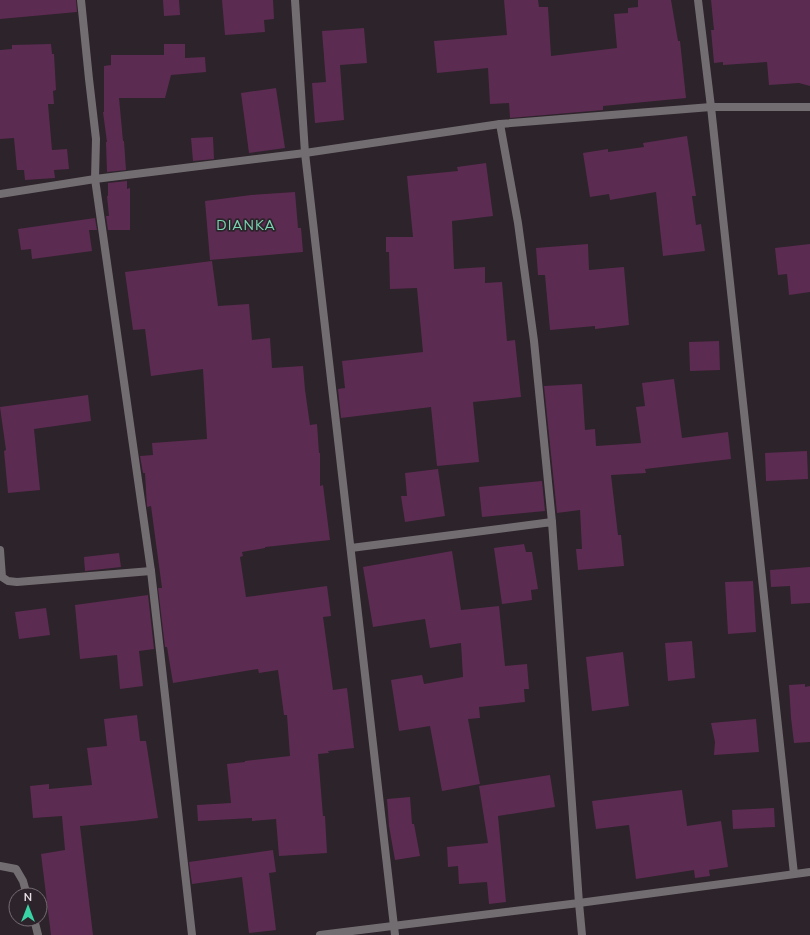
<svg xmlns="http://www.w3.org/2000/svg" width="810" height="935" font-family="Mulish,sans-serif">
	<rect width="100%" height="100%" fill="#2d232a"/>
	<!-- building -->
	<g fill="#5c2b52">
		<path d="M 0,0 L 76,0 L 77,12 L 0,19 Z"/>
		<path d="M 163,0 L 179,0 L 180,15 L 164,16 Z"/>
		<path d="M 222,0 L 273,0 L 274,19 L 264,20 L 265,32 L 225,35 Z"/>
		<path d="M 504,0 L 538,0 L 539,7 L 548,7 L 551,56 L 617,48 L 614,14 L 628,13 L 628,8 L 638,7 L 638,0 L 671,0 L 678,41 L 680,41 L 686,98 L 603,106 L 603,110 L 510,118 L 509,103 L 490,104 L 488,68 L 437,73 L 434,41 L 507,35 Z"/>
		<path d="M 711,0 L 810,0 L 810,86 L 799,83 L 769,85 L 767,62 L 723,65 L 723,62 L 714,63 L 711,30 L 714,30 Z"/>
		<path d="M 364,28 L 367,63 L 340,65 L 344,120 L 315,123 L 312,83 L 326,82 L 322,31 Z"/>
		<path d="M 51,44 L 52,54 L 54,54 L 56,90 L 53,91 L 54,104 L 48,104 L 52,150 L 67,149 L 69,169 L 54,170 L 55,178 L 25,180 L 24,170 L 17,170 L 14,138 L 0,139 L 0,50 L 12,49 L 12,45 Z"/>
		<path d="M 164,44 L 185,44 L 185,58 L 205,57 L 206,72 L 171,75 L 165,98 L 119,98 L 123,141 L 124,141 L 126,170 L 107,172 L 106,142 L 107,142 L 103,112 L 104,112 L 104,66 L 111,65 L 111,55 L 164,55 Z"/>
		<path d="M 276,88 L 285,148 L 249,153 L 241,93 Z"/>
		<path d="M 687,136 L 696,196 L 692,196 L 696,225 L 701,224 L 705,251 L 663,256 L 656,192 L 610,200 L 609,194 L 590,197 L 583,153 L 608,149 L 608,152 L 644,147 L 643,143 Z"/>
		<path d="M 213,137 L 214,159 L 193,161 L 191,138 Z"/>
		<path d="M 486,163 L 493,216 L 452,221 L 454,269 L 485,267 L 485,283 L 502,282 L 507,341 L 515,340 L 521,397 L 473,402 L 479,462 L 437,466 L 431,407 L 341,418 L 338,389 L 345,388 L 342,361 L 423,352 L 417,288 L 390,289 L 389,252 L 386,252 L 386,237 L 413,237 L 407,176 L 458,171 L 457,167 Z"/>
		<path d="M 127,181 L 127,189 L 130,188 L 130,230 L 108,230 L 106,216 L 109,216 L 107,196 L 108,196 L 108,183 Z"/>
		<path d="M 295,192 L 298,228 L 301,228 L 303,252 L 210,260 L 205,201 L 251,195 Z"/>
		<path d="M 95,218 L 97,230 L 89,230 L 92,251 L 32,259 L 31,249 L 21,250 L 18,229 Z"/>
		<path d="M 588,244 L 589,270 L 624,267 L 629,325 L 595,329 L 595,326 L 550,330 L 545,275 L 538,275 L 536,248 Z"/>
		<path d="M 810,244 L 810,292 L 789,295 L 787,274 L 778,275 L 775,248 Z"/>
		<path d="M 212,261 L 218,306 L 249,304 L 252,340 L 270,338 L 272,368 L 303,366 L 305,390 L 310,425 L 317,424 L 319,453 L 320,453 L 320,486 L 323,485 L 330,540 L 265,547 L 265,548 L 242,552 L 243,556 L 240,557 L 246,597 L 327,586 L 331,616 L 323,617 L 333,690 L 347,688 L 354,748 L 328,751 L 329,753 L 318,754 L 323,816 L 325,816 L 327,853 L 279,856 L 276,819 L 252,821 L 252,818 L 198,821 L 197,805 L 231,803 L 227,764 L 245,762 L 245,761 L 290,756 L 287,715 L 284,715 L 278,670 L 259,673 L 258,669 L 173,683 L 167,647 L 165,647 L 158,588 L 162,588 L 151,506 L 147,507 L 145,473 L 143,473 L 140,456 L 153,455 L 152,443 L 207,439 L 203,369 L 151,376 L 145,329 L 133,330 L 125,272 Z"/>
		<path d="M 719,341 L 720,370 L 690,371 L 689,342 Z"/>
		<path d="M 674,379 L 682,438 L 728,432 L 731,459 L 645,469 L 646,473 L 611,475 L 618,535 L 621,535 L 624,566 L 578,570 L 576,549 L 582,549 L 580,510 L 557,513 L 544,386 L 582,384 L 585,430 L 595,429 L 596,446 L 641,443 L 636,407 L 645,406 L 642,383 Z"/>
		<path d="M 88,395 L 91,421 L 34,429 L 40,490 L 8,493 L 4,451 L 6,450 L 0,407 Z"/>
		<path d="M 807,451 L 808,479 L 766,481 L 765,453 Z"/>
		<path d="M 438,469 L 445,516 L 405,522 L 401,496 L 407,496 L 405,473 Z"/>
		<path d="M 542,481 L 545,511 L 482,517 L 479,487 Z"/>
		<path d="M 524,544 L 526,552 L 532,552 L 538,589 L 531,590 L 532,600 L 502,604 L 494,548 Z"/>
		<path d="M 452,551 L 461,610 L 499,606 L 505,666 L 527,664 L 529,689 L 524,689 L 525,702 L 479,707 L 480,718 L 468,719 L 480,784 L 442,791 L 430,726 L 399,731 L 391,680 L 422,675 L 424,684 L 463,677 L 461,643 L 430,648 L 425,619 L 373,627 L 363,567 Z"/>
		<path d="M 119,553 L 121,567 L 85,571 L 84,557 Z"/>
		<path d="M 810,567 L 810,603 L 791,604 L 790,586 L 771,587 L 770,570 Z"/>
		<path d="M 753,581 L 756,632 L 728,634 L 725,582 Z"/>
		<path d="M 148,595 L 154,649 L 139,651 L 143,686 L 120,689 L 117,655 L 80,659 L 75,605 Z"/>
		<path d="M 46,608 L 50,635 L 19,639 L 15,612 Z"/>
		<path d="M 692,641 L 695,678 L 668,681 L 665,643 Z"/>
		<path d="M 623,652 L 629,706 L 592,711 L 586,657 Z"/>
		<path d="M 805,684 L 805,687 L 810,686 L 810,742 L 794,743 L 791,718 L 789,685 Z"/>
		<path d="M 137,715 L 140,741 L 146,741 L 158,818 L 134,821 L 80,826 L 93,935 L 51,935 L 41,854 L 65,850 L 62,816 L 33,818 L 30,786 L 49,784 L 49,789 L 92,785 L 87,748 L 107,746 L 104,719 Z"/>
		<path d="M 756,719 L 759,752 L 714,755 L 715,742 L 711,723 Z"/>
		<path d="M 550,775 L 555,807 L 498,816 L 506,902 L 489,904 L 487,882 L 459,884 L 458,866 L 448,867 L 447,847 L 488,843 L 479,786 Z"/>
		<path d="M 682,790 L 687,826 L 721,821 L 728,867 L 709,870 L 710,876 L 695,878 L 694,870 L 636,879 L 629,825 L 596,829 L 592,801 Z"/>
		<path d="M 410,797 L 412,824 L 414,824 L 420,856 L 395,860 L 389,826 L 387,799 Z"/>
		<path d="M 774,808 L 775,827 L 733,829 L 732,810 Z"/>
		<path d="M 273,850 L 276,872 L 269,873 L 276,930 L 249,933 L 242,877 L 192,884 L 189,862 Z"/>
	</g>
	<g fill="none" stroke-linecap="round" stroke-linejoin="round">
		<!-- minor -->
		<g stroke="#726d71" stroke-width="8">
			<path d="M 81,0 L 89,79 L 96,139 L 95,179 L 151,571 L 192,935"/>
			<path d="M 295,0 L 305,153 L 395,935"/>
			<path d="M 698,0 L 711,107 L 794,874"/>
			<path d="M 500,124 L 518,223 L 534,341 L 552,522"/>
			<path d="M 0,194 L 95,179 L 305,153 L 500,124 L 711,107 L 810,107"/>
			<path d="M 351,548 L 552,522 L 579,903 L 582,935"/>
			<path d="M 0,550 L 2,577 L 8,581 L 17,582 L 151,571"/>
			<path d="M 0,866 L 16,869 L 23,881 L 27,895"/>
			<path d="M 34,919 L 38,935"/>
			<path d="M 320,935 L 579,903 L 810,872"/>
		</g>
	</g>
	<g text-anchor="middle" stroke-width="3.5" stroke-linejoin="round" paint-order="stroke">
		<!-- quarter labels -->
		<g font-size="14" letter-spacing="1" fill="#7ad5b3" stroke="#2d232a">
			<text x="246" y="230">DIANKA</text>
		</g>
	</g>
	<!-- north arrow -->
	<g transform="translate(28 907)"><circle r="19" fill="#2d232a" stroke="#776e74"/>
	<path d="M0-3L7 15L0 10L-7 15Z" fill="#38d4a6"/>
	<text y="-6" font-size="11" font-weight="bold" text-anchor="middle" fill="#e6dfe4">N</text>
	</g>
</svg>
